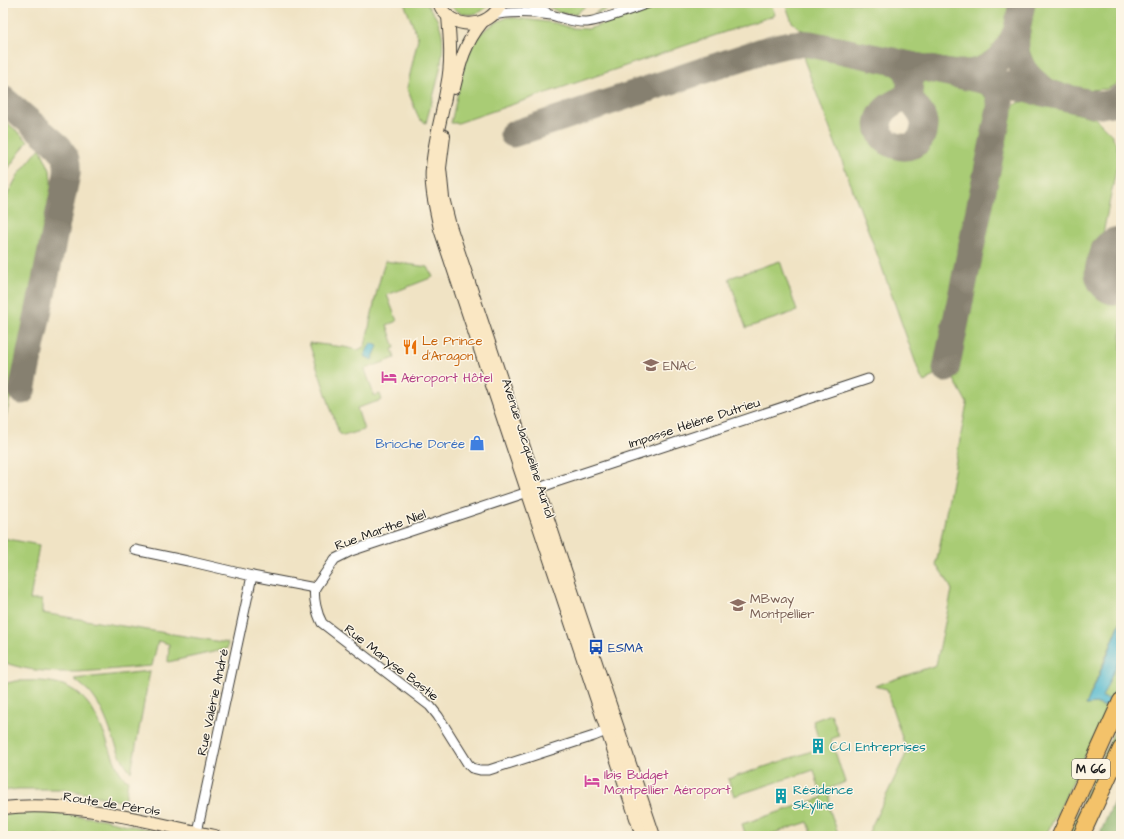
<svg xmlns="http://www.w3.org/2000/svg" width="1124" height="839" font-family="'Architects Daughter',sans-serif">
	<rect width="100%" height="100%" fill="#fcf5e5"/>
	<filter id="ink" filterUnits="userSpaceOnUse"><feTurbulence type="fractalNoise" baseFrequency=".025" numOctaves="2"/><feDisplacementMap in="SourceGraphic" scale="8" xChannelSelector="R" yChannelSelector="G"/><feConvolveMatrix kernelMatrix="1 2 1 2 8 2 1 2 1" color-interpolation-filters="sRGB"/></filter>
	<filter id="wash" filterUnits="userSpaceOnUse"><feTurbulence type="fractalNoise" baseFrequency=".012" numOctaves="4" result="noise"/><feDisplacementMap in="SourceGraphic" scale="16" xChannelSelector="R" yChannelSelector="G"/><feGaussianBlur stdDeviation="0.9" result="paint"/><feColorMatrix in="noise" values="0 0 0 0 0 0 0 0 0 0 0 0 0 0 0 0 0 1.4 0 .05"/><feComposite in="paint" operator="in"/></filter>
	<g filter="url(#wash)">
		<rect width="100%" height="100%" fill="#f0e3c4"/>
		<!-- green -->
		<g fill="#a9cc75" stroke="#627448">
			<path d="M 404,3 L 426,3 C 432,11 439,20 441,30 C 448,55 432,98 426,123 L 419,119 L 407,88 L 418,38 Z"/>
			<path d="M 448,3 L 490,3 C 479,19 459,17 448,3 Z"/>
			<path d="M 542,3 L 589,3 L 576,14 L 560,13 Z"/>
			<path d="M 608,3 L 629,3 L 594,14 Z"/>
			<path d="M 664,3 L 771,3 L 775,15 L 458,123 L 451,123 L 465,61 L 477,37 L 487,28 L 497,22 L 508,17 L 555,23 L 572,28 L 588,29 Z"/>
			<path d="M 785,3 L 1009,3 C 1008,11 1007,20 1004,28 C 999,45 981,60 962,61 C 958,61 954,60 950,60 L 802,30 L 792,22 Z"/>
			<path d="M 1035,3 L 1121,3 L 1121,82 L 1107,89 L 1088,90 L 1053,81 L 1037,70 L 1029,50 L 1028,43 Z"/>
			<path d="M 806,54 L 900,74 L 896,94 C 885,100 871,110 872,124 C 873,168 934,161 931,122 C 931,112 925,104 919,98 L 922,80 L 979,91 L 987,99 L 991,113 L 936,373 L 925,382 L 921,378 L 880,262 L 804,60 Z"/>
			<path d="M 1027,101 L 1095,118 L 1112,135 L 1116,144 L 1119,156 L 1096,267 L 1121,273 L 1121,620 L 1086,705 L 1097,704 L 1108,708 L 1059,810 L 1045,836 L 867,836 L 907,752 L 890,702 L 887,689 L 875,686 L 936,665 L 952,590 L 947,580 L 936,565 L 967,403 L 952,376 L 1007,113 C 1013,105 1017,102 1027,101 Z"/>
			<path d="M 3,119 L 28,141 L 8,169 L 3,179 Z"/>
			<path d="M 40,148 L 50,170 L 52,193 L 3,432 L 3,203 L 18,175 Z"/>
			<path d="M 385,261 L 428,267 L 433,277 L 387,295 L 397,321 L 387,325 L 395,348 L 392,349 L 395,358 L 365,369 L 374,396 L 380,394 L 382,400 L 357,408 L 364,430 L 343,436 L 339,433 L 309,343 L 344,347 L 358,350 L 365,346 L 377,290 Z"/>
			<path d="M 780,261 L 797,311 L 746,328 L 729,278 Z"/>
			<path d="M 3,538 L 39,545 L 30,600 L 42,600 L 42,613 L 228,643 L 227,649 L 168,662 L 169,644 L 158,641 L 152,666 C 103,669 50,680 3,662 Z"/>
			<path d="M 1121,655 L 1121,678 L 1112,700 L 1101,697 Z"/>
			<path d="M 150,671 L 131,772 C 113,752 110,716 92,695 C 87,689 80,684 74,679 Z"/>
			<path d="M 16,681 C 27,681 39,680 50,682 C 91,687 100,725 113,757 C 117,766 119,775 128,780 L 125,802 L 65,789 L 18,789 L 3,791 L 3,684 Z"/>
			<path d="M 831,714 L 839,736 L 831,739 L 845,782 L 829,789 L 830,811 L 839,836 L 813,836 L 808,822 L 765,836 L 746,836 L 742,824 L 822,798 L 814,770 L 734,796 L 728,779 L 821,748 L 813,721 Z"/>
			<path d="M 1121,717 L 1121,733 L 1074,836 L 1067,836 Z"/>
			<path d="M 37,811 L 102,819 L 175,836 L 3,836 L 3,814 Z"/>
		</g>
		<!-- forest -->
		<path fill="#86b066" stroke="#516641" d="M 1121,785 L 1121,836 L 1099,836 Z"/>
		<!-- water -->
		<g fill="#51b8cf" stroke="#366a76">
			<path d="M 371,343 L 378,346 L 372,360 L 364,356 Z"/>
			<path d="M 1121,620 L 1121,655 L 1102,697 L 1112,700 L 1108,708 L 1097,704 L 1086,705 L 1106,659 Z"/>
		</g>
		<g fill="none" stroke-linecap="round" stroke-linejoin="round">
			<!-- taxiway -->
			<g stroke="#868070" stroke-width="27">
				<path d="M 1022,3 C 1013,47 1008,66 1049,93"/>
				<path d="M 894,61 C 903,65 910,72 910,82 C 910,86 909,91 909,95 C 912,107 926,113 924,127 C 920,166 860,141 884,111 C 890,103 902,101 909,94"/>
				<path d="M 959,73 C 987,74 1004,60 1015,34"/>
				<path d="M 3,99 L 59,147 C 66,157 68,161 67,174 L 22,391"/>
				<path d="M 513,134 L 753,54 C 773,48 789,42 810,44 L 1101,105 L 1112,103 L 1121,98"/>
				<path d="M 946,369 L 1000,108 C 1001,92 997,85 982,80"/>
			</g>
			<!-- runway -->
			<path stroke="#868070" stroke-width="67" d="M 1118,272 L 1121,260"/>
		</g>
	</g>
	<g filter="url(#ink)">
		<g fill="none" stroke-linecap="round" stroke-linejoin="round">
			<defs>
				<g id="street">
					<path d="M 529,3 L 546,12"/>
					<path d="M 493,15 C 513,11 531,12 551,15 C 563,18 574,23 587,22 C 605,20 631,9 649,3"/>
					<path d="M 135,550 L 188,561 L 252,576 L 315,588"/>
					<path d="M 613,728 L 594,736 L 489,770 L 480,770 L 472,768 L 468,764 L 438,716 L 430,706 L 322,623 C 317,614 313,598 315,588 L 335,559 L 351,551 L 528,492 L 553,483 L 868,379"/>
					<path d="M 197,832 L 252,576"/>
				</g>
				<g id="secondary">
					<path d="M 439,3 C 449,31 490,30 501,3"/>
					<path d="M 448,16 C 450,39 452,62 447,86 C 443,113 434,140 432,168 C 430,188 436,209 440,229 L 642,836"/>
					<path d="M 454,88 C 460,62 465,43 482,22"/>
					<path d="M 444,136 L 440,168 L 443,198 L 450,226 L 654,836"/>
					<path d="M 3,808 C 74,800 146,822 215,836"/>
				</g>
				<g id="highway">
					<path d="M 1060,836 L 1121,701"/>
					<path d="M 1081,836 L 1121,749"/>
				</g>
			</defs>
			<!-- street casing -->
			<use href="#street" stroke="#3c3a35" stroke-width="11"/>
			<!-- secondary casing -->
			<use href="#secondary" stroke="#3c3a35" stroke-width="14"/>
			<!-- highway casing -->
			<use href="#highway" stroke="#3c3a35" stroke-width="18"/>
			<!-- street -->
			<use href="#street" stroke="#fff" stroke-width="9"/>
			<!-- secondary -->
			<use href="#secondary" stroke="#fae7c3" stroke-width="12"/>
			<!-- highway -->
			<use href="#highway" stroke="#f3c26a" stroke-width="16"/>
		</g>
	</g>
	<!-- icons -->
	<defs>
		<symbol id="restaurant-bare" viewBox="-9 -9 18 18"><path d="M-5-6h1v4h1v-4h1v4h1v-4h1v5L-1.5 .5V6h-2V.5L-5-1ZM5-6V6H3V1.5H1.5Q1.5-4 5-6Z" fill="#e8710a" stroke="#fcf5e5" stroke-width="2.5" paint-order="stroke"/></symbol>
		<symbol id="university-bare" viewBox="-9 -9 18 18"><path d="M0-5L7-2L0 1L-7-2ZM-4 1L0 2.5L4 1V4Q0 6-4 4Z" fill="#8d6e63" stroke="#fcf5e5" stroke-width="2.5" paint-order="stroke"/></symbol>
		<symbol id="hotel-bare" viewBox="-9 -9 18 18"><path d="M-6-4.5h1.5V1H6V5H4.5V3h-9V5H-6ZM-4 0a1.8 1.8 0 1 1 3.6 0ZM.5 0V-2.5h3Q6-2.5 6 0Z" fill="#d1479c" stroke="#fcf5e5" stroke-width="2.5" paint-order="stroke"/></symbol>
		<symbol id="shop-bare" viewBox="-9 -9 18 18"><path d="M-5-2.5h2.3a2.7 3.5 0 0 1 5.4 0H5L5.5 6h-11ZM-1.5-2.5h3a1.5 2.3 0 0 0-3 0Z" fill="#3f7fe0" stroke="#fcf5e5" stroke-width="2.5" paint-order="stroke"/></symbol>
		<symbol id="bus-bare" viewBox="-9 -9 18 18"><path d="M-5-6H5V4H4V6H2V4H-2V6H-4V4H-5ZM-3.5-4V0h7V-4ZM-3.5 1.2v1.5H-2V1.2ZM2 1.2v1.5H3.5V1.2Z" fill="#1a4fb4" stroke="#fcf5e5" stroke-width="2.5" paint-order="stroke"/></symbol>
		<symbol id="building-bare" viewBox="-9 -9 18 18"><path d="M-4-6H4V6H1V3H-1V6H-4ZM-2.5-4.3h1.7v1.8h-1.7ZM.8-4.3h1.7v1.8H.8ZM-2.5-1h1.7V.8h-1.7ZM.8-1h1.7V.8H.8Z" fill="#0f9aa8" stroke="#fcf5e5" stroke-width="2.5" paint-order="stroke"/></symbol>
	</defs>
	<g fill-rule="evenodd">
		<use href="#restaurant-bare" x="399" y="336" width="22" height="22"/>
		<use href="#university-bare" x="640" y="354" width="22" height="22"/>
		<use href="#hotel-bare" x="378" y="366" width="22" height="22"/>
		<use href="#shop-bare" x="466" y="432" width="22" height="22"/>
		<use href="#university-bare" x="727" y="594" width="22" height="22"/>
		<use href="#bus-bare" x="585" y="636" width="22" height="22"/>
		<use href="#building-bare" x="807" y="735" width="22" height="22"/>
		<use href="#hotel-bare" x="581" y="770" width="22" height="22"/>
		<use href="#building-bare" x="770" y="785" width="22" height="22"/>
	</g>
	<g text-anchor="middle" stroke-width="3" stroke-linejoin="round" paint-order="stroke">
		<!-- shield labels -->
		<rect fill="#fcf5e5" stroke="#5f5d58" stroke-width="1" x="1072" y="759" width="38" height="20" rx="3"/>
		<g font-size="12" font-weight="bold" fill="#1c1c1c">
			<text x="1091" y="773">M 66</text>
		</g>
		<!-- food labels -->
		<g font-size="13" fill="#c56008" stroke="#fcf5e5" text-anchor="start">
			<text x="422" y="345">Le Prince<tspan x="422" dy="15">d’Aragon</tspan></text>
		</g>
		<!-- education labels -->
		<g font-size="13" fill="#785e54" stroke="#fcf5e5" text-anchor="start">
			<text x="663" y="370">ENAC</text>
			<text x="750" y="603">MBway<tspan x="750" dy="15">Montpellier</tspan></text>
		</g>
		<!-- hotel labels -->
		<g font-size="13" fill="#b23c85" stroke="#fcf5e5" text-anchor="start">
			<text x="401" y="382">Aéroport Hôtel</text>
			<text x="604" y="779">Ibis Budget<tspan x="604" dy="15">Montpellier Aéroport</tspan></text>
		</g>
		<!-- street labels -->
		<g font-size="13" fill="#1c1c1c" stroke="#fcf5e5">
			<text transform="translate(694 422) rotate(-18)" y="5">Impasse Hélène Dutrieu</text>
			<text transform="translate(529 448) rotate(72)" y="5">Avenue Jacqueline Auriol</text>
			<text transform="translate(380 529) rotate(-20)" y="5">Rue Marthe Niel</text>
			<text transform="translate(392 662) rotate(38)" y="5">Rue Maryse Bastie</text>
			<text transform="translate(212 702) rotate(-78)" y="5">Rue Valérie André</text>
			<text transform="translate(112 803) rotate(9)" y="5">Route de Pérols</text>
		</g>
		<!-- shop labels -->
		<g font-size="13" fill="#366cbe" stroke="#fcf5e5" text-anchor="end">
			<text x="465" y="448">Brioche Dorée</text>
		</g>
		<!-- transit labels -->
		<g font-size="13" fill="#164399" stroke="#fcf5e5" text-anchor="start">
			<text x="608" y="652">ESMA</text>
		</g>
		<!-- culture labels -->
		<g font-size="13" fill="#0d838f" stroke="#fcf5e5" text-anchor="start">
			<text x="830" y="751">CCI Entreprises</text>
			<text x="793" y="794">Résidence<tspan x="793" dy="15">Skyline</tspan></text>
		</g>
	</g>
	<!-- margin -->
	<rect width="1124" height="839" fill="none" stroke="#fcf5e5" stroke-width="16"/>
</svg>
